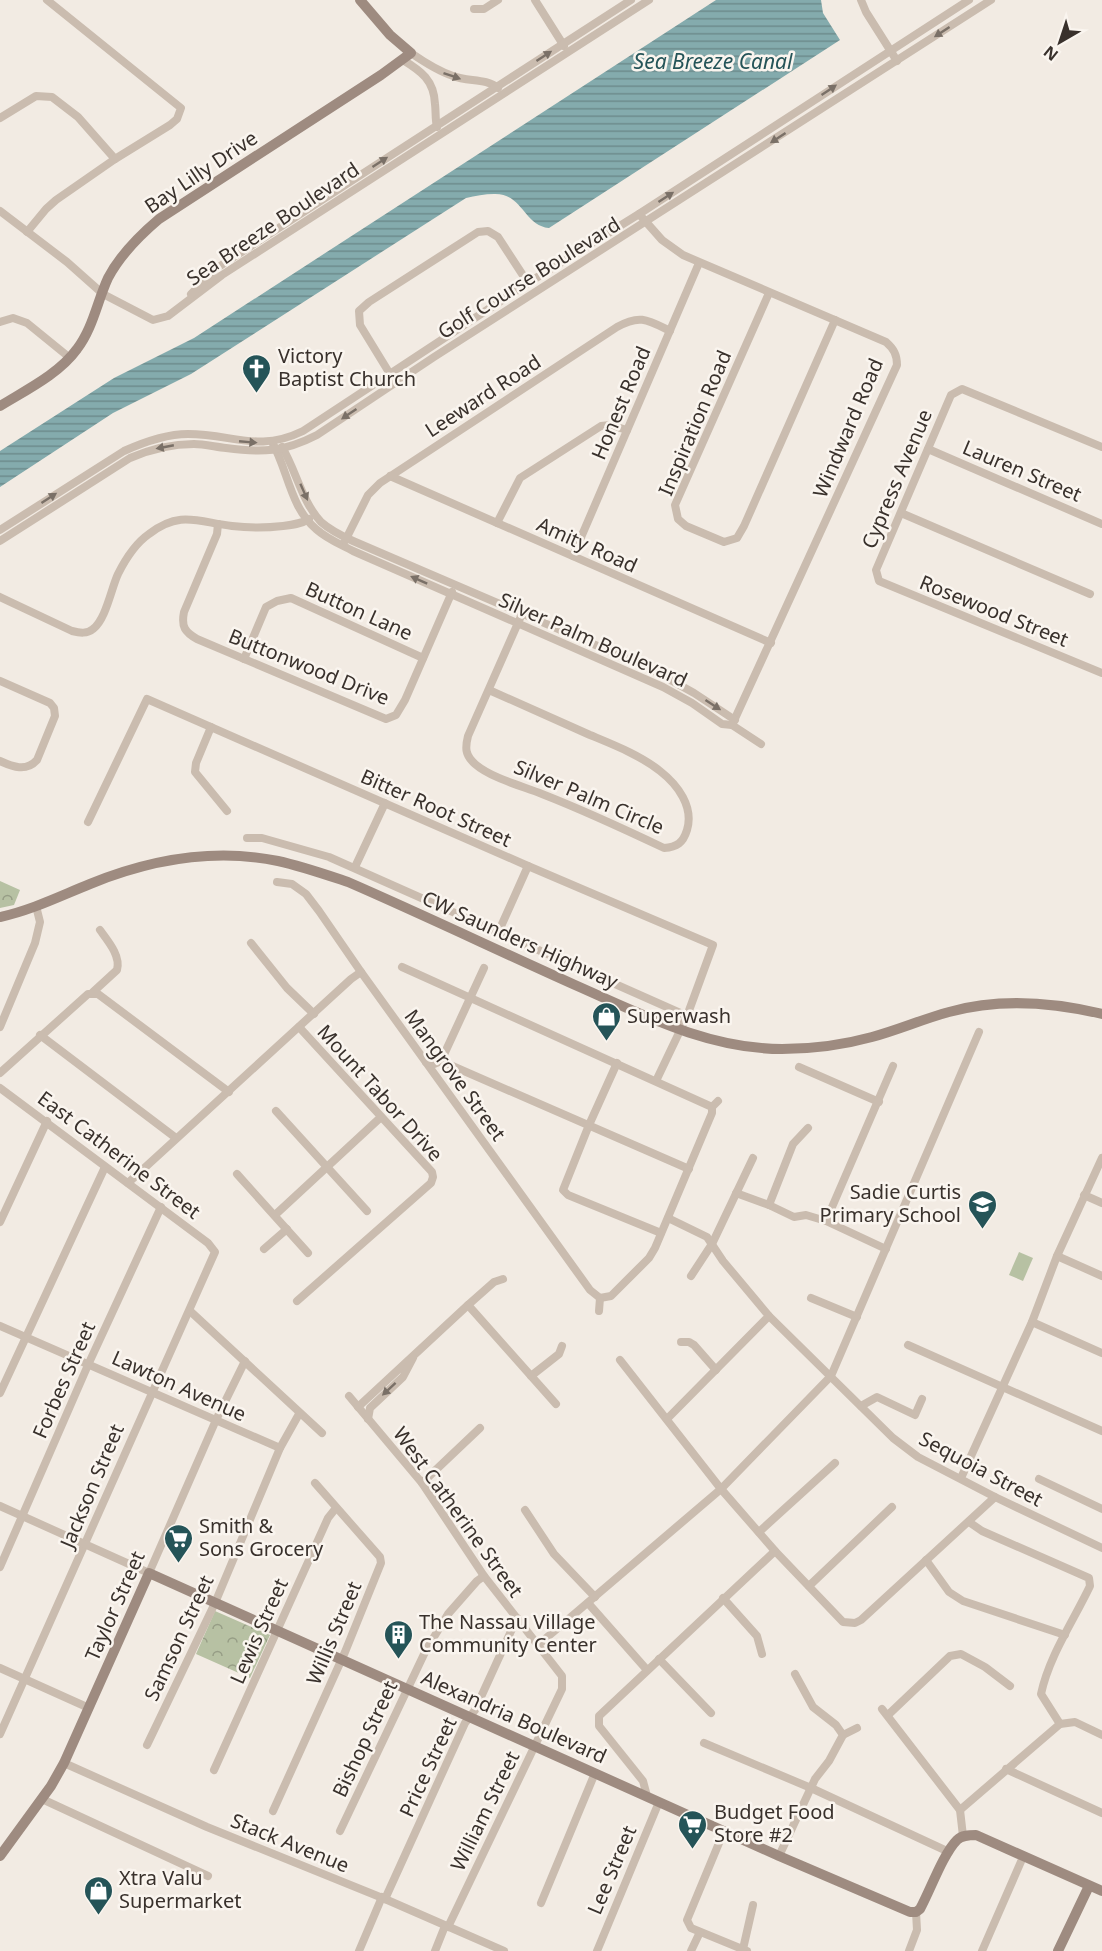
<svg xmlns="http://www.w3.org/2000/svg" width="1102" height="1951" font-family="'Noto Sans',sans-serif">
	<defs>
		<pattern id="park-crowns" width="20" height="18" patternUnits="userSpaceOnUse" patternTransform="scale(1.5)"><rect width="20" height="18" fill="#b7c1a3"/><path d="M2 6a3 3 0 1 1 6 0M12 15a3 3 0 1 1 6 0" fill="none" stroke="#969d85"/></pattern>
		<pattern id="water-rules" width="6" height="5" patternUnits="userSpaceOnUse" patternTransform="scale(1.5)"><rect width="6" height="5" fill="#84abad"/><path d="M0 2.5h6" fill="none" stroke="#6d8c8d"/></pattern>
	</defs>
	<rect width="100%" height="100%" fill="#f2ebe3"/>
	<!-- grass -->
	<path fill="#b7c1a3" d="M 1019,1252 L 1033,1258 L 1023,1281 L 1009,1275 Z"/>
	<!-- park -->
	<g fill="url(#park-crowns)">
		<path d="M 0,881 L 20,890 L 14,905 L 0,908 Z"/>
		<path d="M 215,1611 L 270,1635 L 250,1678 L 196,1654 Z"/>
	</g>
	<!-- water -->
	<path fill="url(#water-rules)" d="M 716,0 L 821,0 L 823,13 L 840,40 L 549,228 C 523,225 523,193 494,194 C 485,194 475,196 466,198 L 191,374 L 113,413 L 0,487 L 0,451 L 114,378 L 194,338 Z"/>
	<g fill="none" stroke-linecap="round" stroke-linejoin="round">
		<!-- street -->
		<g stroke="#cabcaf" stroke-width="8">
			<path d="M 535,0 L 564,46"/>
			<path d="M 861,0 L 866,12 L 897,61"/>
			<path d="M 474,9 L 484,9 L 498,0"/>
			<path d="M 411,53 C 424,62 438,71 453,76 C 468,82 486,78 498,88"/>
			<path d="M 403,60 C 421,71 434,80 435,104 C 436,112 435,119 437,127"/>
			<path d="M 0,118 L 36,96 L 52,97 L 78,117 L 115,159"/>
			<path d="M 0,211 L 67,262 L 103,294 L 153,320 L 168,316 L 222,275 L 649,0"/>
			<path d="M 27,232 L 46,209 L 56,200 L 115,159 L 170,125 L 177,119 L 181,108 L 47,0"/>
			<path d="M 769,293 L 675,505 L 678,519 L 686,526 L 724,542 L 737,538 L 744,526 L 835,320"/>
			<path d="M 191,294 L 217,268 L 631,0"/>
			<path d="M 0,322 L 13,318 L 27,323 L 70,358"/>
			<path d="M 390,374 L 360,325 L 359,311 L 369,302 L 478,232 L 488,231 L 498,237 L 528,283"/>
			<path d="M 272,442 C 288,470 290,507 316,529 C 327,539 340,544 353,551 L 663,687 L 692,703 L 722,724 L 732,725 L 897,365 C 897,355 894,349 886,342 L 683,255 L 662,240 L 639,214"/>
			<path d="M 282,447 C 296,470 302,502 321,522 C 330,530 342,536 353,541 L 649,668 L 694,693 L 735,720"/>
			<path d="M 1102,447 L 962,389 L 951,395 L 876,570 L 879,581 L 1102,673"/>
			<path d="M 928,449 L 1102,524"/>
			<path d="M 390,476 L 771,643"/>
			<path d="M 901,513 L 1090,594"/>
			<path d="M 497,523 L 520,478 L 601,426 L 610,425 L 627,430"/>
			<path d="M 218,524 L 217,534 L 184,612 C 181,627 185,632 197,639 L 386,719 L 396,715 L 405,700 L 452,592"/>
			<path d="M 0,530 L 124,451 C 144,442 166,434 188,434 C 233,434 258,453 303,431 L 528,283 L 639,214 L 969,0"/>
			<path d="M 0,541 L 130,458 C 151,449 171,444 194,444 C 204,444 216,447 226,448 C 262,453 284,452 317,435 L 434,357 L 991,0"/>
			<path d="M 345,541 L 368,495 L 380,483 L 617,327 C 640,314 648,320 670,331"/>
			<path d="M 573,556 L 699,263"/>
			<path d="M 0,597 L 72,631 C 80,633 87,634 93,629 C 106,619 111,589 118,574 C 125,560 136,543 149,534 C 180,510 198,522 232,526 C 249,528 266,528 283,526 C 292,525 301,524 309,519"/>
			<path d="M 244,659 L 266,607 L 277,601 L 291,598 L 423,658"/>
			<path d="M 0,681 L 50,703 L 54,708 L 55,716 L 37,760 C 26,772 13,767 0,761"/>
			<path d="M 489,690 C 523,705 557,720 590,735 C 614,745 640,755 660,771 C 678,785 694,807 687,830 C 683,843 677,847 664,848 C 624,829 583,810 542,794 C 522,786 491,778 475,764 C 465,755 465,748 468,736 L 522,614"/>
			<path d="M 732,725 L 761,744"/>
			<path d="M 211,727 L 196,763 L 195,772 L 227,811"/>
			<path d="M 88,822 L 147,699 L 528,866 L 713,945 L 687,1016 L 656,1081"/>
			<path d="M 247,838 L 262,838 L 329,857 L 687,1016"/>
			<path d="M 355,867 L 385,803"/>
			<path d="M 277,882 L 292,884 L 306,894 L 319,911 L 361,972 L 590,1290 L 600,1298"/>
			<path d="M 498,933 L 528,866"/>
			<path d="M 251,943 L 287,988 L 314,1014"/>
			<path d="M 402,967 L 712,1107"/>
			<path d="M 93,992 L 117,970 C 121,956 108,941 100,930"/>
			<path d="M 0,1027 L 35,943 L 40,922 L 36,906"/>
			<path d="M 40,1035 L 176,1138"/>
			<path d="M 441,1061 L 484,968"/>
			<path d="M 426,1062 L 434,1064 L 441,1061 L 689,1169"/>
			<path d="M 617,1063 L 589,1125 L 563,1190 L 568,1195 L 661,1233"/>
			<path d="M 799,1067 L 879,1102"/>
			<path d="M 0,1073 L 88,994 L 98,994 L 229,1092"/>
			<path d="M 0,1088 L 208,1243 L 215,1252 L 0,1734"/>
			<path d="M 276,1111 L 367,1211"/>
			<path d="M 237,1174 L 308,1253"/>
			<path d="M 128,1183 L 351,979 L 361,972"/>
			<path d="M 736,1193 L 769,1205 L 794,1217 L 806,1215 L 826,1221"/>
			<path d="M 1084,1195 L 1102,1203"/>
			<path d="M 769,1205 L 793,1144 L 808,1128"/>
			<path d="M 275,1215 L 381,1117"/>
			<path d="M 668,1218 L 707,1237 L 723,1261 L 769,1316 L 893,1438 L 918,1457 L 995,1497 L 1102,1548"/>
			<path d="M 0,1222 L 47,1121"/>
			<path d="M 264,1249 L 287,1229"/>
			<path d="M 886,1249 L 826,1221 L 893,1066"/>
			<path d="M 1057,1256 L 1102,1276"/>
			<path d="M 691,1276 L 712,1244 L 753,1158"/>
			<path d="M 600,1298 L 611,1296 L 649,1258 L 655,1248 L 712,1113 L 712,1107 L 718,1101"/>
			<path d="M 811,1298 L 857,1317"/>
			<path d="M 297,1301 L 431,1183 L 433,1177 L 432,1172 L 299,1027"/>
			<path d="M 468,1305 L 556,1404"/>
			<path d="M 190,1311 L 322,1433"/>
			<path d="M 599,1311 L 600,1298"/>
			<path d="M 1032,1322 L 1102,1353"/>
			<path d="M 0,1326 L 280,1448"/>
			<path d="M 681,1342 L 689,1342 L 694,1345 L 716,1370"/>
			<path d="M 908,1345 L 1102,1431"/>
			<path d="M 620,1360 L 721,1489 L 775,1551 L 843,1622 L 855,1623 L 861,1620 L 995,1497"/>
			<path d="M 531,1376 L 559,1354 L 562,1346"/>
			<path d="M 0,1393 L 105,1167"/>
			<path d="M 349,1396 L 422,1483 L 484,1576 L 562,1676 L 562,1689 L 448,1927"/>
			<path d="M 861,1406 L 877,1397 L 915,1415 L 922,1399"/>
			<path d="M 358,1407 L 468,1305 L 494,1282 L 503,1279"/>
			<path d="M 368,1419 L 370,1408 L 403,1377 L 413,1358"/>
			<path d="M 667,1419 L 769,1316"/>
			<path d="M 961,1478 L 1032,1322 L 1057,1256 L 1102,1158"/>
			<path d="M 1039,1479 L 1102,1509"/>
			<path d="M 422,1483 L 480,1428"/>
			<path d="M 0,1506 L 149,1573 L 216,1420 L 245,1361"/>
			<path d="M 525,1510 L 554,1554 L 595,1597"/>
			<path d="M 969,1522 L 982,1531 L 1089,1578 L 1090,1586 C 1074,1620 1049,1656 1041,1694 L 1060,1724"/>
			<path d="M 759,1532 L 835,1463"/>
			<path d="M 926,1560 L 949,1592 L 963,1601 L 1065,1635"/>
			<path d="M 0,1567 L 88,1365 L 161,1207"/>
			<path d="M 809,1586 L 892,1507"/>
			<path d="M 723,1598 L 757,1636 L 762,1654"/>
			<path d="M 588,1603 L 647,1670"/>
			<path d="M 538,1645 L 721,1489 L 831,1376 L 979,1032"/>
			<path d="M 659,1659 L 711,1713"/>
			<path d="M 0,1668 L 89,1708"/>
			<path d="M 882,1709 L 960,1810 L 963,1836"/>
			<path d="M 888,1715 L 950,1656 L 961,1654 L 985,1667 L 1010,1686"/>
			<path d="M 843,1735 L 857,1728"/>
			<path d="M 704,1743 L 811,1788 L 949,1852"/>
			<path d="M 147,1745 L 215,1603 L 280,1448 L 299,1414"/>
			<path d="M 64,1763 L 207,1827 L 385,1899 L 504,1951"/>
			<path d="M 1006,1769 L 1102,1813"/>
			<path d="M 214,1770 L 328,1518 L 336,1508"/>
			<path d="M 647,1796 L 643,1781 L 599,1726 L 599,1716 L 775,1551"/>
			<path d="M 42,1799 L 208,1876"/>
			<path d="M 960,1810 L 1060,1724 L 1075,1722 L 1102,1735"/>
			<path d="M 273,1811 L 345,1652 L 381,1563 L 380,1557 L 315,1483"/>
			<path d="M 340,1831 L 426,1650 L 448,1614 L 477,1581 L 484,1576"/>
			<path d="M 724,1831 L 687,1920 L 691,1928 L 747,1951"/>
			<path d="M 779,1856 L 815,1779 L 829,1761 L 843,1735 L 836,1725 L 813,1707 L 795,1674"/>
			<path d="M 385,1899 L 465,1723 L 475,1710 L 517,1618"/>
			<path d="M 541,1903 L 595,1773"/>
			<path d="M 743,1949 L 753,1905"/>
			<path d="M 359,1951 L 382,1897"/>
			<path d="M 435,1951 L 445,1926"/>
			<path d="M 597,1951 L 659,1802"/>
			<path d="M 691,1951 L 700,1932"/>
			<path d="M 909,1951 L 917,1930 L 916,1912"/>
			<path d="M 982,1951 L 1023,1857"/>
		</g>
		<!-- secondary -->
		<g stroke="#9e8b80" stroke-width="10">
			<path d="M 0,406 C 26,390 59,374 77,349 C 93,328 97,302 108,278 C 120,255 139,236 159,219 L 381,75 L 411,53 L 390,35 L 360,0"/>
			<path d="M 0,917 C 32,910 60,896 90,884 C 149,860 214,848 278,861 C 301,866 324,874 348,882 C 424,915 499,951 575,985 C 641,1014 708,1049 782,1049 C 812,1049 843,1045 872,1037 C 898,1030 923,1019 949,1012 C 999,998 1052,1002 1102,1014"/>
			<path d="M 0,1856 L 51,1786 L 64,1763 L 149,1573 L 779,1856 L 910,1912 L 916,1912 L 920,1909 C 930,1891 943,1854 957,1840 C 962,1835 969,1835 976,1835 L 1102,1891"/>
			<path d="M 1058,1951 L 1089,1886"/>
		</g>
	</g>
	<!-- one-way arrows -->
	<defs><path id="oneway-solid" d="M-6-.8H1V-3.2L6.5 0L1 3.2V.8H-6Z" transform="scale(1.5)"/></defs>
	<g fill="#7a7067">
		<use href="#oneway-solid" transform="translate(942 32) rotate(147)"/>
		<use href="#oneway-solid" transform="translate(544 56) rotate(-33)"/>
		<use href="#oneway-solid" transform="translate(452 76) rotate(19)"/>
		<use href="#oneway-solid" transform="translate(829 90) rotate(-34)"/>
		<use href="#oneway-solid" transform="translate(778 138) rotate(147)"/>
		<use href="#oneway-solid" transform="translate(380 162) rotate(-33)"/>
		<use href="#oneway-solid" transform="translate(666 197) rotate(-33)"/>
		<use href="#oneway-solid" transform="translate(349 414) rotate(146)"/>
		<use href="#oneway-solid" transform="translate(248 442) rotate(5)"/>
		<use href="#oneway-solid" transform="translate(165 447) rotate(169)"/>
		<use href="#oneway-solid" transform="translate(304 492) rotate(66)"/>
		<use href="#oneway-solid" transform="translate(49 498) rotate(-33)"/>
		<use href="#oneway-solid" transform="translate(419 580) rotate(-156)"/>
		<use href="#oneway-solid" transform="translate(713 705) rotate(33)"/>
		<use href="#oneway-solid" transform="translate(389 1389) rotate(137)"/>
	</g>
	<!-- icons -->
	<defs>
		<symbol id="church-pin" viewBox="-11 -11 22 30"><path d="M0 17L-7.5 6A9.5 9.5 0 1 1 7.5 6Z" fill="#255458" stroke="#faf5ef"/><path d="M-1.2-6h2.4v3.5h3.3v2.4h-3.3V6h-2.4V-.1h-3.3v-2.4h3.3Z" fill="#fff"/></symbol>
		<symbol id="shop-pin" viewBox="-11 -11 22 30"><path d="M0 17L-7.5 6A9.5 9.5 0 1 1 7.5 6Z" fill="#255458" stroke="#faf5ef"/><path d="M-5-2.5h2.3a2.7 3.5 0 0 1 5.4 0H5L5.5 6h-11ZM-1.5-2.5h3a1.5 2.3 0 0 0-3 0Z" fill="#fff"/></symbol>
		<symbol id="school-pin" viewBox="-11 -11 22 30"><path d="M0 17L-7.5 6A9.5 9.5 0 1 1 7.5 6Z" fill="#255458" stroke="#faf5ef"/><path d="M0-5L7-2L0 1L-7-2ZM-4 1L0 2.5L4 1V4Q0 6-4 4Z" fill="#fff"/></symbol>
		<symbol id="supermarket-pin" viewBox="-11 -11 22 30"><path d="M0 17L-7.5 6A9.5 9.5 0 1 1 7.5 6Z" fill="#255458" stroke="#faf5ef"/><path d="M-6-5.5h2.5l.6 2H6L4.5 2H-2.5L-4.4-4H-6ZM-1.5 3.2a1.3 1.3 0 1 0 .1 0ZM3 3.2a1.3 1.3 0 1 0 .1 0Z" fill="#fff"/></symbol>
		<symbol id="building-pin" viewBox="-11 -11 22 30"><path d="M0 17L-7.5 6A9.5 9.5 0 1 1 7.5 6Z" fill="#255458" stroke="#faf5ef"/><path d="M-4-6H4V6H1V3H-1V6H-4ZM-2.5-4.3h1.7v1.8h-1.7ZM.8-4.3h1.7v1.8H.8ZM-2.5-1h1.7V.8h-1.7ZM.8-1h1.7V.8H.8Z" fill="#fff"/></symbol>
	</defs>
	<g fill-rule="evenodd">
		<use href="#church-pin" x="240" y="352" width="33" height="45"/>
		<use href="#shop-pin" x="590" y="1000" width="33" height="45"/>
		<use href="#school-pin" x="966" y="1188" width="33" height="45"/>
		<use href="#supermarket-pin" x="162" y="1522" width="33" height="45"/>
		<use href="#building-pin" x="382" y="1618" width="33" height="45"/>
		<use href="#supermarket-pin" x="676" y="1808" width="33" height="45"/>
		<use href="#shop-pin" x="82" y="1874" width="33" height="45"/>
	</g>
	<g text-anchor="middle" stroke-width="5" stroke-linejoin="round" paint-order="stroke">
		<!-- street labels -->
		<g font-size="20" fill="#39312c" stroke="#faf5ef">
			<text transform="translate(201 172) rotate(-34)" y="7">Bay Lilly Drive</text>
			<text transform="translate(273 224) rotate(-34)" y="7">Sea Breeze Boulevard</text>
			<text transform="translate(529 278) rotate(-32)" y="7">Golf Course Boulevard</text>
			<text transform="translate(483 396) rotate(-33)" y="7">Leeward Road</text>
			<text transform="translate(621 403) rotate(-67)" y="7">Honest Road</text>
			<text transform="translate(695 423) rotate(-67)" y="7">Inspiration Road</text>
			<text transform="translate(848 428) rotate(-67)" y="7">Windward Road</text>
			<text transform="translate(1022 471) rotate(23)" y="7">Lauren Street</text>
			<text transform="translate(897 479) rotate(-67)" y="7">Cypress Avenue</text>
			<text transform="translate(587 545) rotate(24)" y="7">Amity Road</text>
			<text transform="translate(359 611) rotate(24)" y="7">Button Lane</text>
			<text transform="translate(994 611) rotate(22)" y="7">Rosewood Street</text>
			<text transform="translate(593 640) rotate(24)" y="7">Silver Palm Boulevard</text>
			<text transform="translate(309 667) rotate(22)" y="7">Buttonwood Drive</text>
			<text transform="translate(589 797) rotate(23)" y="7">Silver Palm Circle</text>
			<text transform="translate(436 808) rotate(24)" y="7">Bitter Root Street</text>
			<text transform="translate(520 940) rotate(24)" y="7">CW Saunders Highway</text>
			<text transform="translate(455 1075) rotate(54)" y="7">Mangrove Street</text>
			<text transform="translate(380 1093) rotate(48)" y="7">Mount Tabor Drive</text>
			<text transform="translate(119 1155) rotate(37)" y="7">East Catherine Street</text>
			<text transform="translate(64 1380) rotate(-66)" y="7">Forbes Street</text>
			<text transform="translate(179 1386) rotate(24)" y="7">Lawton Avenue</text>
			<text transform="translate(981 1469) rotate(28)" y="7">Sequoia Street</text>
			<text transform="translate(92 1486) rotate(-67)" y="7">Jackson Street</text>
			<text transform="translate(458 1512) rotate(54)" y="7">West Catherine Street</text>
			<text transform="translate(115 1606) rotate(-66)" y="7">Taylor Street</text>
			<text transform="translate(259 1631) rotate(-66)" y="7">Lewis Street</text>
			<text transform="translate(334 1633) rotate(-67)" y="7">Willis Street</text>
			<text transform="translate(179 1638) rotate(-65)" y="7">Samson Street</text>
			<text transform="translate(514 1717) rotate(24)" y="7">Alexandria Boulevard</text>
			<text transform="translate(365 1739) rotate(-65)" y="7">Bishop Street</text>
			<text transform="translate(428 1767) rotate(-65)" y="7">Price Street</text>
			<text transform="translate(485 1811) rotate(-64)" y="7">William Street</text>
			<text transform="translate(290 1843) rotate(22)" y="7">Stack Avenue</text>
			<text transform="translate(612 1870) rotate(-67)" y="7">Lee Street</text>
		</g>
		<!-- poi labels -->
		<g font-size="20" fill="#39312c" stroke="#faf5ef" text-anchor="start">
			<text x="278" y="363">Victory<tspan x="278" dy="23">Baptist Church</tspan></text>
			<text x="627" y="1023">Superwash</text>
			<text x="961" y="1199" text-anchor="end">Sadie Curtis<tspan x="961" dy="23">Primary School</tspan></text>
			<text x="199" y="1533">Smith &amp;<tspan x="199" dy="23">Sons Grocery</tspan></text>
			<text x="419" y="1629">The Nassau Village<tspan x="419" dy="23">Community Center</tspan></text>
			<text x="714" y="1819">Budget Food<tspan x="714" dy="23">Store #2</tspan></text>
			<text x="119" y="1885">Xtra Valu<tspan x="119" dy="23">Supermarket</tspan></text>
		</g>
		<!-- water labels -->
		<g font-size="21" font-style="italic" fill="#255458" stroke="#faf5ef">
			<text x="713" y="69">Sea Breeze Canal</text>
		</g>
	</g>
	<!-- north arrow -->
	<g transform="translate(1060 42) rotate(219)" stroke="#faf5ef" stroke-width="4.5" paint-order="stroke">
	<path d="M0-4.5L10 22L0 15L-10 22Z" fill="#39312c"/>
	<text y="-9" font-size="16" font-weight="bold" text-anchor="middle" fill="#39312c">N</text>
	</g>
</svg>
